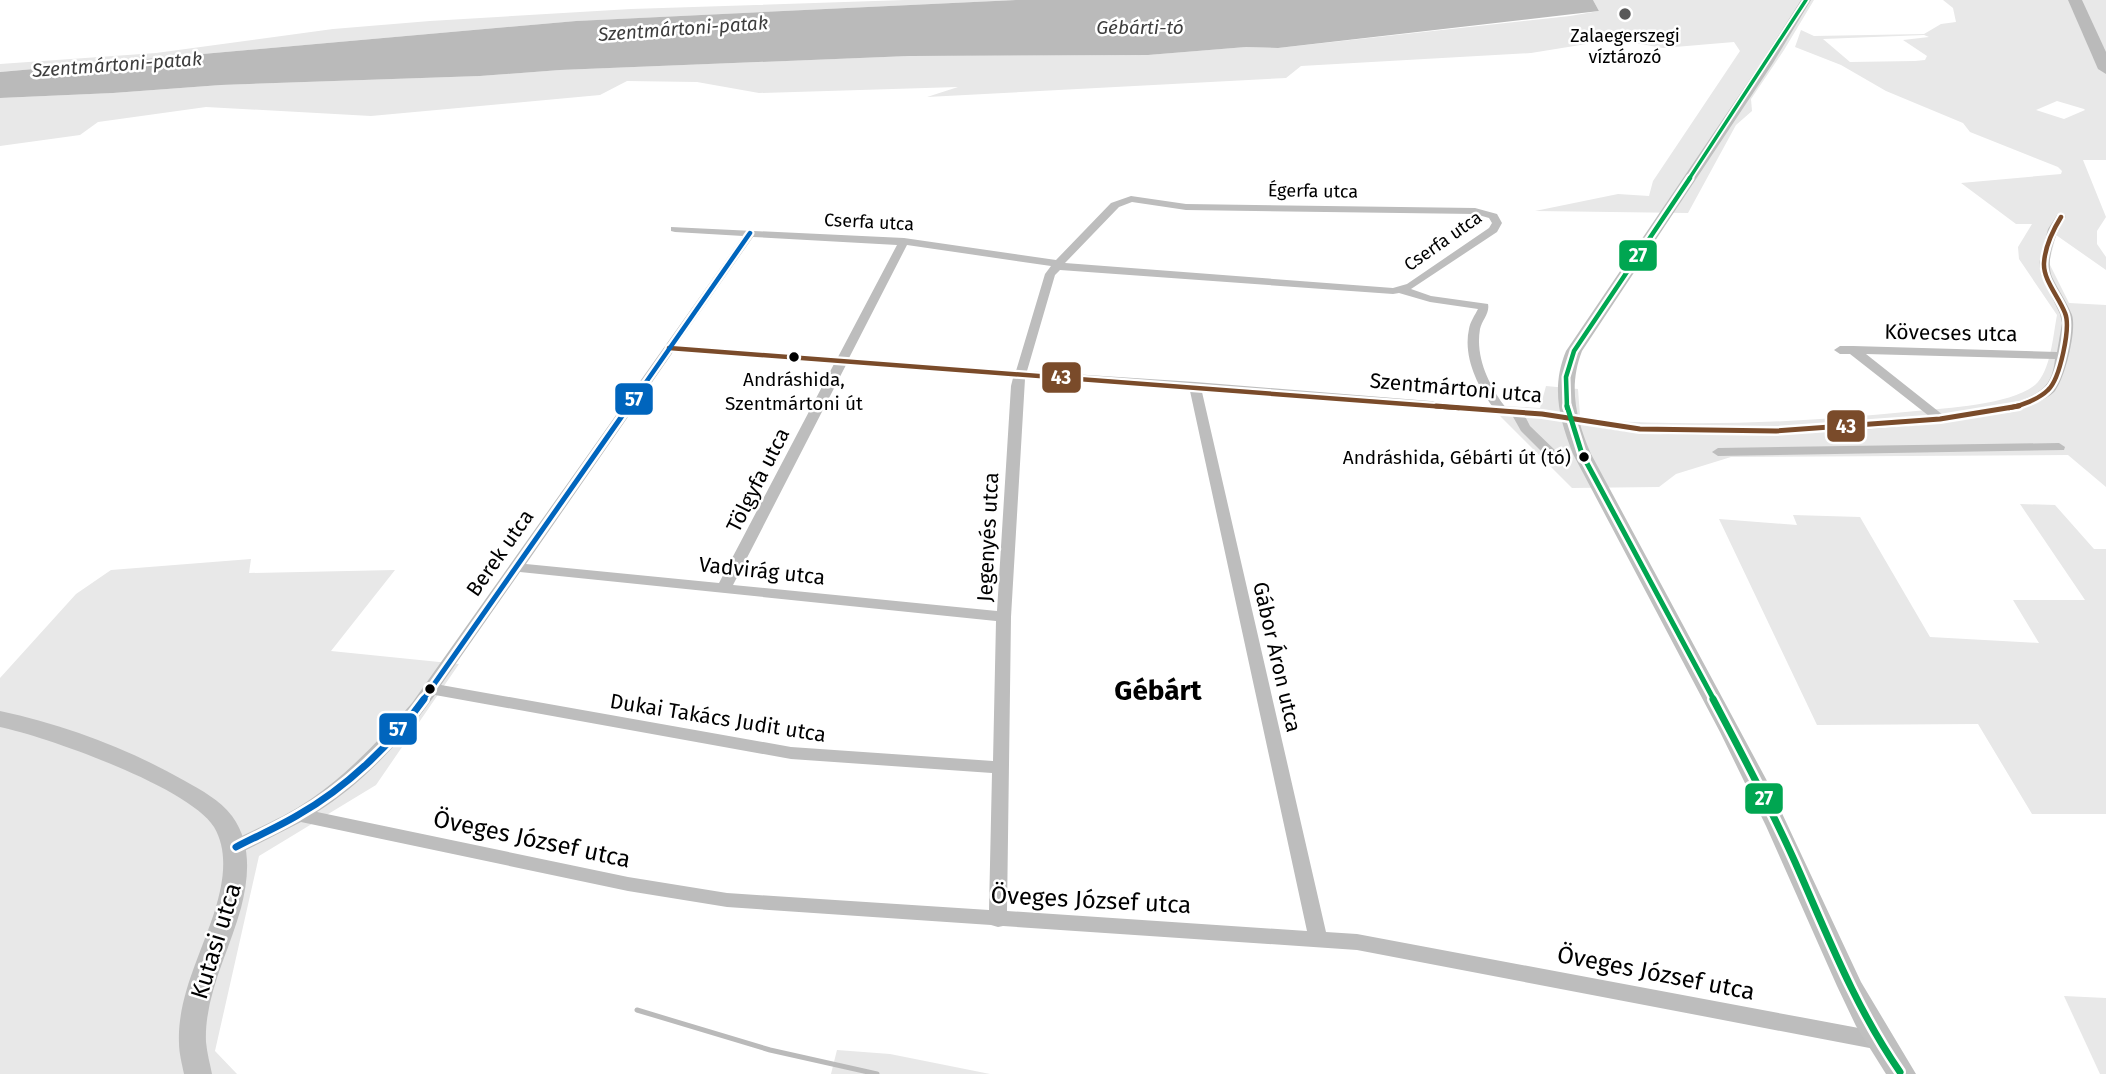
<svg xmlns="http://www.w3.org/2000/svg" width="2106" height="1074" font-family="'Fira Sans',sans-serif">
	<rect width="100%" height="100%" fill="#fff"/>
	<!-- green -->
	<g fill="#e8e8e8" fill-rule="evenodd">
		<path d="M 905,0 L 1016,0 L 576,21 L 0,72 L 0,64 L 156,53 L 333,29 L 430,21 L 631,9 Z"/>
		<path d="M 1593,0 L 1814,0 L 1784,50 L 1751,99 L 1752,111 L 1736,125 L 1688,213 L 1535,211 L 1618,194 L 1649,196 L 1653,181 L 1740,51 L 1734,42 L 1663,48 L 1629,42 L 1599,42 L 1531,53 L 1301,66 L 1286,78 L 927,97 L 958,87 L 759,93 L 697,82 L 627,81 L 600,95 L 371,116 L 206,107 L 98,122 L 80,135 L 0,146 L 0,98 L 113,93 L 221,85 L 480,76 L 560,70 L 909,56 L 1148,55 L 1246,47 L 1278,48 L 1570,16 L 1599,11 Z"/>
		<path d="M 1943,0 L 2106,0 L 2106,160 L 2083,160 L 2106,217 L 2097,231 L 2097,244 L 2106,257 L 2106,270 L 2056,235 L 2049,263 L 2069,303 L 2106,305 L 2106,487 L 2068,455 L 1731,457 L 1676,474 L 1659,487 L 1572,488 L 1501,417 L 1492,405 L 1540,408 L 1546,386 L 1578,389 L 1580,416 L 1596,420 C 1703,427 1809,422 1916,411 C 1947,408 2010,405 2035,385 C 2051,371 2053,335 2057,315 L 2019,259 L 2018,247 L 2032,224 L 2016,224 L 1961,183 L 2061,174 L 2062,171 L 2058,167 L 1970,132 L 1963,123 L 1886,91 L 1841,65 L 1795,47 L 1801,30 L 1814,36 L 1924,34 L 1941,24 L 1956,22 L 1953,8 ZM 1924,35 L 1929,37 L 1903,40 L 1927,56 L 1925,60 L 1915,61 L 1850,62 L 1823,39 ZM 2057,101 L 2084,109 L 2085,110 L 2064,119 L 2036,110 Z"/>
		<path d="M 2020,504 L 2055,505 L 2094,549 L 2106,549 L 2106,814 L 2032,814 L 1978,724 L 1817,725 L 1719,519 L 1797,525 L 1793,515 L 1860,517 L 1930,637 L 2039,643 L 2013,600 L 2085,600 Z"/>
		<path d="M 251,559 L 249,573 L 395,570 L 331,651 L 459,664 L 376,785 L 259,856 L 215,1051 L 237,1074 L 0,1074 L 0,678 L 76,594 L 111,570 Z"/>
		<path d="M 2064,996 L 2106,998 L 2106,1074 L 2100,1074 Z"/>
		<path d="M 837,1050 L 890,1054 L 990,1074 L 831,1074 Z"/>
	</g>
	<!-- water -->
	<path fill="#bababa" d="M 1016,0 L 1593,0 L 1599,11 L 1278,48 L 1246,47 L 1148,55 L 909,56 L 560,70 L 480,76 L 221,85 L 113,93 L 0,98 L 0,72 L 576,21 Z"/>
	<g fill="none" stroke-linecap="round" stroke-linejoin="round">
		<!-- stream -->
		<path stroke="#bababa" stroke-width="5" d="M 637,1010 L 770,1050 L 877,1074"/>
		<!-- river -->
		<path fill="#bababa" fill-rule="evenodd" d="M 2068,0 L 2082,0 L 2106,52 L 2106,74 L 2098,69 Z"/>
		<!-- street -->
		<g fill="#bdbdbd" fill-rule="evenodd">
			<path d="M 1131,196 L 1186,204 L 1475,208 L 1497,214 L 1502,223 L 1497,232 L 1411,289 L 1431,296 L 1488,304 C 1490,313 1482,320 1480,329 C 1475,357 1489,386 1506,408 L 1542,410 L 1640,425 L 1776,427 L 1929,416 L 1850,354 L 1840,354 L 1834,350 L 1840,346 L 1853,346 L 2057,352 L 2062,323 L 2060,314 L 2041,275 L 2039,263 L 2048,229 L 2057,215 L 2065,215 L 2066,217 C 2056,232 2045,259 2052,277 C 2058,290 2067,302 2072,315 C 2077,330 2065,378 2055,391 C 2018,434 1705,438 1641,433 C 1602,430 1564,419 1525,416 L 1530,426 L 1559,454 L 1552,458 L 1547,457 L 1521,431 L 1512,415 L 1202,392 L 1326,932 L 1357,934 L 1880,1032 L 1887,1035 L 1890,1041 L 1887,1047 L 1880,1050 L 1357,950 L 1003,926 L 998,927 L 991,925 L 727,907 L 628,891 L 301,822 L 242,852 L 236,854 L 230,852 L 227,847 L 230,842 C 257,828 285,817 311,799 C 349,773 381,738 412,703 L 743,236 L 675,232 L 671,231 L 671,227 L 904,238 L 1056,260 L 1111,203 ZM 1132,202 L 1186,210 L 1475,214 L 1489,218 L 1492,223 L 1489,228 L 1407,284 L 1393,288 L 1065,263 L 1119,207 ZM 753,237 L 897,245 L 838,357 L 677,345 ZM 907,245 L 1051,266 L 1045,274 L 1016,371 L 849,358 ZM 1060,270 L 1393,294 L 1399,293 L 1430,302 L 1478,309 C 1475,315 1470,322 1469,329 C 1463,356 1477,385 1492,406 L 1195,382 L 1027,371 L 1055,275 ZM 673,352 L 834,364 L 719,583 L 526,564 ZM 1866,354 L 2055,359 C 2054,369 2051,382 2042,389 C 2016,409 1975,410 1943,415 ZM 846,365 L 1013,378 L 1011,386 L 997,611 L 733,585 ZM 1025,379 L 1190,391 L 1307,931 L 1007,911 L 1011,617 ZM 520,572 L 996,621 L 993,761 L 791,747 L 441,685 ZM 435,695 L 791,759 L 992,773 L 989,910 L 727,893 L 628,877 L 317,812 C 362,784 404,739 435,695 Z"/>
			<path d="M 2059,443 L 2065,447 L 2064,450 L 1718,456 L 1712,452 L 1718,448 Z"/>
		</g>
		<!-- secondary -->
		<g fill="#bfbfbf" fill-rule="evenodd">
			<path d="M 1801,0 L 1811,0 L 1773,63 L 1582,351 C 1568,387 1576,419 1591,454 L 1766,779 L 1861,982 L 1916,1074 L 1886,1074 L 1856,1026 L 1837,986 L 1766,826 L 1720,732 L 1573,454 C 1559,419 1551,387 1566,351 L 1761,63 Z"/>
			<path d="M 0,711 C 65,725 127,748 185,781 C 201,790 220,800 232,816 C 252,843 249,877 241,908 C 229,952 204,996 206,1042 C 207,1053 210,1064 212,1074 L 184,1074 C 182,1064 179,1053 179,1043 C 177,997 202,952 215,910 C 223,884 229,852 214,827 C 189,787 47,737 0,727 Z"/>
		</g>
		<defs>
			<g id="bus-1-far1">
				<path d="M 669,348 L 1459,408"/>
				<path d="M 2009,408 C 2021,406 2039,399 2048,390 C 2060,379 2071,327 2065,313 C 2059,297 2043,280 2044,263 C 2045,247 2053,230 2061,217"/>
			</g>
			<path id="bus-1" d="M 1436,406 L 1542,414 L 1640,429 L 1776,431 L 1940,419 L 2019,406"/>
			<path id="bus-2-far3" d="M 1689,179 L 1806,0"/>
			<path id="bus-2-far2" d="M 1567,408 L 1566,377 L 1574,351 L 1690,178"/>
			<path id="bus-2-far1" d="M 1567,406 L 1582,454 L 1714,700"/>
			<path id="bus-2" d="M 1713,699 C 1741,752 1770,806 1795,862 C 1827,934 1855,1007 1900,1072"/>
			<path id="bus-3-far2" d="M 628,408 L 750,233"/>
			<path id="bus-3-far1" d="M 423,700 L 629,406"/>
			<path id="bus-3" d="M 236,847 C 257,836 278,827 298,815 C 346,788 392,744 424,699"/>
		</defs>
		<!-- bus-1-far1 casing -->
		<use href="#bus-1-far1" stroke="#fff" stroke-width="9"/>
		<!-- bus-1 casing -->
		<use href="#bus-1" stroke="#fff" stroke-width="10"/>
		<!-- bus-2-far3 casing -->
		<use href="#bus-2-far3" stroke="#fff" stroke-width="7"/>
		<!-- bus-2-far2 casing -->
		<use href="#bus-2-far2" stroke="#fff" stroke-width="9"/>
		<!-- bus-2-far1 casing -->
		<use href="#bus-2-far1" stroke="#fff" stroke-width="10"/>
		<!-- bus-2 casing -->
		<use href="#bus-2" stroke="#fff" stroke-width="12"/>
		<!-- bus-3-far2 casing -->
		<use href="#bus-3-far2" stroke="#fff" stroke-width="9"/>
		<!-- bus-3-far1 casing -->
		<use href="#bus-3-far1" stroke="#fff" stroke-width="10"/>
		<!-- bus-3 casing -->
		<use href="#bus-3" stroke="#fff" stroke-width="12"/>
		<!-- bus-1-far1 -->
		<use href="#bus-1-far1" stroke="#7a4b2a" stroke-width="4.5"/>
		<!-- bus-1 -->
		<use href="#bus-1" stroke="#7a4b2a" stroke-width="5"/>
		<!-- bus-2-far3 -->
		<use href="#bus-2-far3" stroke="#00a651" stroke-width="3.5"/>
		<!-- bus-2-far2 -->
		<use href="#bus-2-far2" stroke="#00a651" stroke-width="4.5"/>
		<!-- bus-2-far1 -->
		<use href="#bus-2-far1" stroke="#00a651" stroke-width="5"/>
		<!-- bus-2 -->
		<use href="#bus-2" stroke="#00a651" stroke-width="7"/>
		<!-- bus-3-far2 -->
		<use href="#bus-3-far2" stroke="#0065bd" stroke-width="4.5"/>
		<!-- bus-3-far1 -->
		<use href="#bus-3-far1" stroke="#0065bd" stroke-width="5"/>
		<!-- bus-3 -->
		<use href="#bus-3" stroke="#0065bd" stroke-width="7"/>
	</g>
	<!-- markers -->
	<circle fill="#595959" stroke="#fff" stroke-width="2.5" cx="1625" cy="14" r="7"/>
	<g fill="#000" stroke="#fff" stroke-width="2.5">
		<circle cx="794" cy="357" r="6"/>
		<circle cx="1584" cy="457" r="6"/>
		<circle cx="430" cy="689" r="6"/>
	</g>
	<g text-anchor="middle" stroke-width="5" stroke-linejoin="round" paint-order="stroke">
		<!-- far-poi labels -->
		<g font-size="18" fill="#000" stroke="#fff">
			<text x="1625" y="42">Zalaegerszegi<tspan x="1625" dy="21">víztározó</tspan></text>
		</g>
		<!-- far-street labels -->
		<g font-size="18" fill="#000" stroke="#fff">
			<text transform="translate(1313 191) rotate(1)" y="6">Égerfa utca</text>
			<text transform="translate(869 222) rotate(3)" y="6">Cserfa utca</text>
			<text transform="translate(1443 241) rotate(-35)" y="6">Cserfa utca</text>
		</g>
		<!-- far-water labels -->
		<g font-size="19" font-style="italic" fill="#3d3d3d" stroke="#fff">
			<text x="1140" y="34">Gébárti-tó</text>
			<text transform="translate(683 28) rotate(-4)" y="7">Szentmártoni-patak</text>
			<text transform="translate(117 64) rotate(-4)" y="7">Szentmártoni-patak</text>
		</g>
		<!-- bus labels -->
		<g font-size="19" fill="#000" stroke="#fff">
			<text x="794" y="386">Andráshida,<tspan x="794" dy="24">Szentmártoni út</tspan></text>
			<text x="1571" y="464" text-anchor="end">Andráshida, Gébárti út (tó)</text>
		</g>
		<!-- street labels -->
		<g font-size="21" fill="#000" stroke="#fff">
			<text transform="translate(1951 333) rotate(1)" y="7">Kövecses utca</text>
			<text transform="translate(1456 388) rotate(5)" y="7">Szentmártoni utca</text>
			<text transform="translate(758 480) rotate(-63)" y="7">Tölgyfa utca</text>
			<text transform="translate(988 537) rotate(-87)" y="7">Jegenyés utca</text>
			<text transform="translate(500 553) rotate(-55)" y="7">Berek utca</text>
			<text transform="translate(762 571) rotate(6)" y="7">Vadvirág utca</text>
			<text transform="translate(1277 657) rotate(77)" y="7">Gábor Áron utca</text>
			<text transform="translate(718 718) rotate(9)" y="7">Dukai Takács Judit utca</text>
		</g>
		<!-- near-street labels -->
		<g font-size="24" fill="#000" stroke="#fff">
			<text transform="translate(532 839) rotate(12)" y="8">Öveges József utca</text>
			<text transform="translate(1091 900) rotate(3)" y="8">Öveges József utca</text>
			<text transform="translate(216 941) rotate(-73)" y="8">Kutasi utca</text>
			<text transform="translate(1656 973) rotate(11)" y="8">Öveges József utca</text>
		</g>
		<!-- district labels -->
		<g font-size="28" font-weight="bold" fill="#000" stroke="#fff">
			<text x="1158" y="700">Gébárt</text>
		</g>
	</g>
	<g stroke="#fff" stroke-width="2.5">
		<rect x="1618" y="239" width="40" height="33" rx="7" fill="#00a651"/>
		<rect x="1041" y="361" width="41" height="33" rx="7" fill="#7a4b2a"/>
		<rect x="614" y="382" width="40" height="34" rx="7" fill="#0065bd"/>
		<rect x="1826" y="409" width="40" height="34" rx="7" fill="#7a4b2a"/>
		<rect x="378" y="712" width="40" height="34" rx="7" fill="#0065bd"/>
		<rect x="1744" y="782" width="40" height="33" rx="7" fill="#00a651"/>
	</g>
	<g font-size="19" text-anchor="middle" font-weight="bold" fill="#fff">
		<text x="1638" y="262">27</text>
		<text x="1061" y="384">43</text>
		<text x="634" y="406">57</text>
		<text x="1846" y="433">43</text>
		<text x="398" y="736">57</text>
		<text x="1764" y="805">27</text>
	</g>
</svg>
